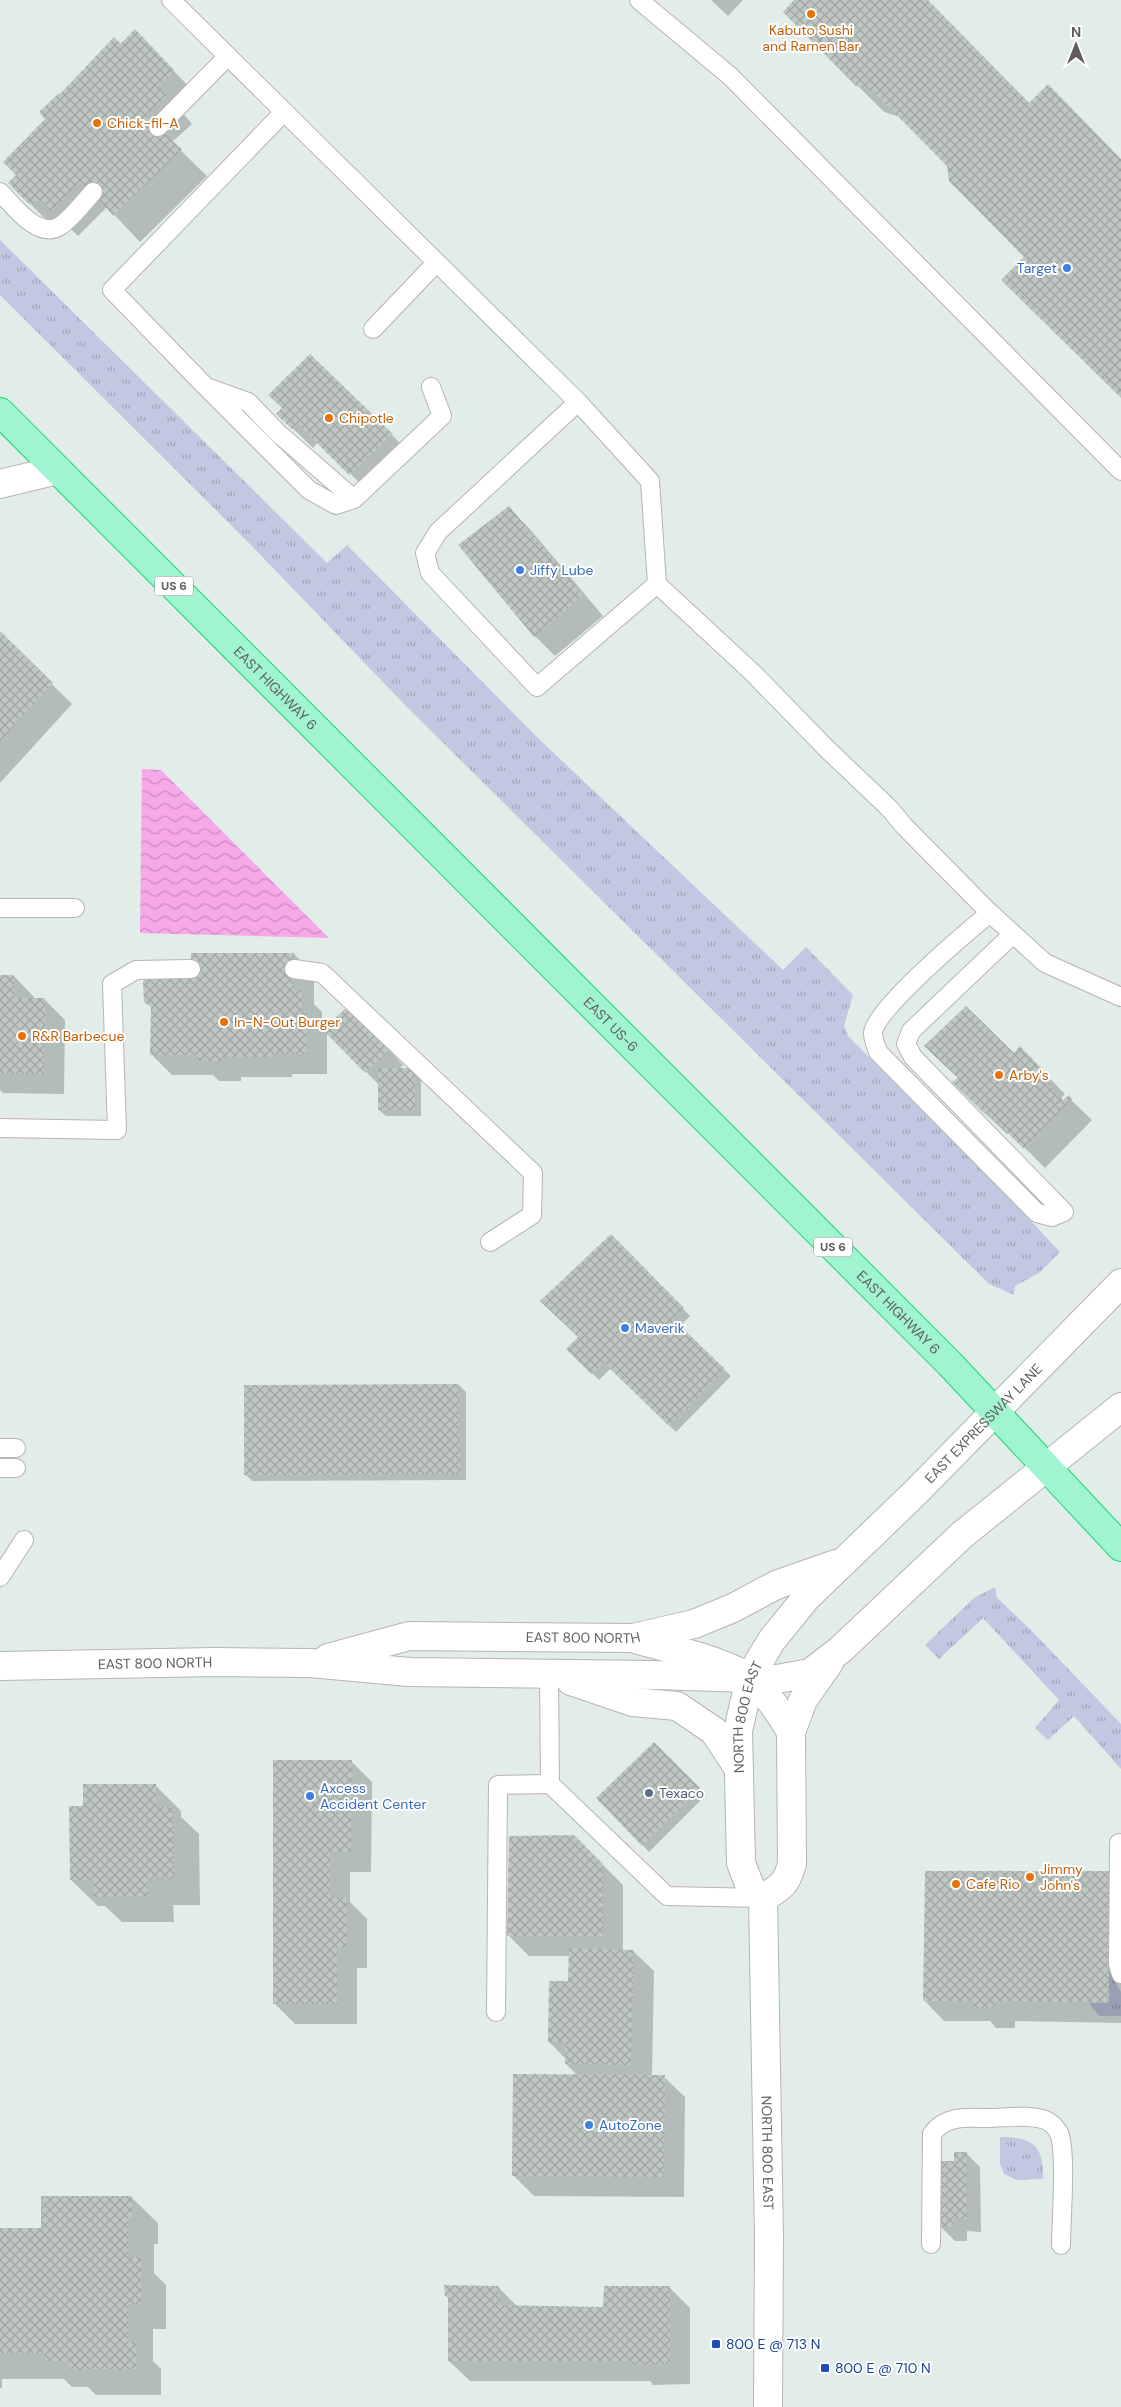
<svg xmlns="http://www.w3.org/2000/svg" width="1121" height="2407" font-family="'DM Sans',sans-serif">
	<defs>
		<pattern id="grass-tufts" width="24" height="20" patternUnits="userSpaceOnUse" patternTransform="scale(1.25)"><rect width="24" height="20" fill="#c1c8e1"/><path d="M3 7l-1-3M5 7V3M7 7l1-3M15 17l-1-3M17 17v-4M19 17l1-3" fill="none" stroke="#a0a5ba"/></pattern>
		<pattern id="water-waves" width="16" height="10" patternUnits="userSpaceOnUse" patternTransform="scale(1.25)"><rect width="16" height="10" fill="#f7a8e6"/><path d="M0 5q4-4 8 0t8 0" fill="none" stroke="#cb8cbe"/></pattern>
		<pattern id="building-cross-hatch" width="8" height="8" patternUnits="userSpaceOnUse" patternTransform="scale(1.25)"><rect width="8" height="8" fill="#bfc7c2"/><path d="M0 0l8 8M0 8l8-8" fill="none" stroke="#9fa5a1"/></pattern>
	</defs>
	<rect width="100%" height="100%" fill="#e2ece8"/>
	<!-- grass -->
	<g fill="url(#grass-tufts)">
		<path d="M 0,240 L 327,563 L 347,545 L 540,740 L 783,970 L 806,947 L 853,995 L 844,1026 L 848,1036 L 1017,1206 L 1060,1252 L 1039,1273 L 1015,1286 L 1014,1295 L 989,1284 L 407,707 L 250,544 L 0,295 Z"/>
		<path d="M 995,1587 L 997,1598 L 1030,1629 L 1121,1724 L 1121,1769 L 1074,1716 L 1048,1740 L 1035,1728 L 1059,1700 L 983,1618 L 939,1659 L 925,1645 L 974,1598 Z"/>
		<path d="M 1109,1971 L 1121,1992 L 1121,2016 L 1099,2016 L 1089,2003 L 1109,2003 Z"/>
		<path d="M 1000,2137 C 1033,2137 1044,2146 1043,2179 L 1017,2180 L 1004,2174 L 1000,2164 Z"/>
	</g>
	<!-- water -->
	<path fill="url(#water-waves)" d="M 142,769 L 161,770 L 329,938 L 140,933 Z"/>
	<!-- shadow -->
	<g fill="#0003">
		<path d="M 711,0 L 743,0 L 728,16 Z"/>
		<path d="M 796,0 L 927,0 L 1030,104 L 1121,160 L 1121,397 L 1026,257 L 948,165 L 900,117 L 884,112 L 784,12 Z"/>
		<path d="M 135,31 L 200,98 L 183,113 L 192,124 L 172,142 L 207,176 L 140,242 L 107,207 L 78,236 L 67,225 L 57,231 L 10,183 L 18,175 L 60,96 Z"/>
		<path d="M 278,414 L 392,435 L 412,455 L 371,494 L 318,442 L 313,448 Z"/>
		<path d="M 508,508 L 529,528 L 603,616 L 555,656 L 535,636 Z"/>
		<path d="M 0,633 L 72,704 L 0,783 Z"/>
		<path d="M 294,954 L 314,974 L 314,1004 L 322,1012 L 322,1028 L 324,1030 L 362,1021 L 403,1065 L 398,1070 L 414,1070 L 421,1076 L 421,1116 L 386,1116 L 379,1110 L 379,1085 L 327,1032 L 327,1074 L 292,1074 L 292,1077 L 241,1077 L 241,1081 L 219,1081 L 213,1075 L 172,1075 L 151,1054 L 192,979 Z"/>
		<path d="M 0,976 L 14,976 L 34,997 L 34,999 L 44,999 L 65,1020 L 64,1094 L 3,1093 L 0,1090 Z"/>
		<path d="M 1020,1048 L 1065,1094 L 1060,1099 L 1063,1102 L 1068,1097 L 1092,1120 L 1045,1168 L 1009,1132 L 1007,1134 L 974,1103 Z"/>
		<path d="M 611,1236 L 690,1316 L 679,1327 L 731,1376 L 676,1432 L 611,1368 L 599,1380 L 568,1349 L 579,1337 Z"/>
		<path d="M 459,1385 L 466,1392 L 466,1480 L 252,1481 L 245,1474 Z"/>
		<path d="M 654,1743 L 706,1795 L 649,1852 L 598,1798 Z"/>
		<path d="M 351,1761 L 372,1782 L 371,1872 L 350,1872 L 350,1902 L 367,1919 L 367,1968 L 357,1968 L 357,2024 L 295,2024 L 274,2003 Z"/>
		<path d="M 155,1785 L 181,1811 L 181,1817 L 199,1834 L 200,1905 L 173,1905 L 174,1922 L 122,1922 L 105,1906 L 98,1906 L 71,1880 Z"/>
		<path d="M 574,1836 L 623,1885 L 623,1951 L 633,1951 L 654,1971 L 652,2076 L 664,2077 L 685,2097 L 684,2197 L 534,2196 L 513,2175 L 578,2076 L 566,2064 L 566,2059 L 549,2042 L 569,1982 L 570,1956 L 529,1956 L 508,1935 Z"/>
		<path d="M 1121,1883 L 1121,2023 L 1015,2021 L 1015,2028 L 996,2028 L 990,2021 L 944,2021 L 924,2000 Z"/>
		<path d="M 966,2153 L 980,2167 L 981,2232 L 967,2231 L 967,2241 L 955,2241 L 941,2227 L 955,2162 Z"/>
		<path d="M 131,2197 L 158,2223 L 158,2244 L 154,2244 L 154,2273 L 166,2285 L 166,2329 L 153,2329 L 153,2361 L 161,2369 L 161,2395 L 96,2395 L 88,2387 L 72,2387 L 64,2379 L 2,2379 L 2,2388 L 0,2388 L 0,2229 L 43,2229 Z"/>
		<path d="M 498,2287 L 518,2307 L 604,2308 L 670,2288 L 690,2308 L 690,2384 L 653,2385 L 650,2381 L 470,2381 L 449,2361 L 449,2299 L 446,2296 Z"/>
	</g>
	<!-- building -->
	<g fill="url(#building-cross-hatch)">
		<path d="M 794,0 L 928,0 L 1029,103 L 1048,84 L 1121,159 L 1121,398 L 1001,280 L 1024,257 L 949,181 L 947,166 L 873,91 L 856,86 L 783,12 Z"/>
		<path d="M 135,29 L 175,71 L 158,86 L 167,97 L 145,117 L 182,149 L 113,216 L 93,192 L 80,182 L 51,211 L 40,200 L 37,203 L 35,200 L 30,205 L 8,183 L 16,175 L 3,162 L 45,119 L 39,112 L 59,93 L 60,94 L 114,37 L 121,44 Z"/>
		<path d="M 310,354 L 393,434 L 349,475 L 297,423 L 292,429 L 276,414 L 282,408 L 268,395 Z"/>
		<path d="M 509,506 L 583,595 L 534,637 L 458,545 Z"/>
		<path d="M 0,631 L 53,683 L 0,741 Z"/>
		<path d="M 191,953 L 294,953 L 294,990 L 302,990 L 302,1012 L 307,1012 L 307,1054 L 272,1054 L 272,1057 L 221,1057 L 221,1061 L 197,1061 L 197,1055 L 150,1055 L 151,1007 L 144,1002 L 143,981 L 149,975 L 191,978 Z"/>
		<path d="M 0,975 L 14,975 L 14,998 L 45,998 L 44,1074 L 0,1073 Z"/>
		<path d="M 348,1006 L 390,1050 L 365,1073 L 323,1030 Z"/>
		<path d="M 966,1006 L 1014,1053 L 1020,1046 L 1046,1073 L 1041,1078 L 1063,1100 L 1069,1095 L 1072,1099 L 1024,1149 L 988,1113 L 985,1114 L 952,1082 L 958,1078 L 924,1046 Z"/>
		<rect x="378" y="1068" width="37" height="42"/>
		<path d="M 611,1234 L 684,1308 L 673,1319 L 725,1369 L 669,1426 L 604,1363 L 591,1374 L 566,1349 L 578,1337 L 540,1301 Z"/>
		<path d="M 459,1384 L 460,1474 L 244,1475 L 244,1385 Z"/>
		<path d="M 654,1742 L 700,1788 L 642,1846 L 596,1798 Z"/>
		<path d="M 273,1760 L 352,1760 L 351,1852 L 330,1852 L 330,1897 L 347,1897 L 347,1948 L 337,1948 L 337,2004 L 273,2004 Z"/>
		<path d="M 83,1784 L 156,1784 L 156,1807 L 173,1807 L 174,1879 L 148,1879 L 148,1896 L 94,1897 L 94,1880 L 70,1880 L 69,1806 L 83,1806 Z"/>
		<path d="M 574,1835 L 603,1864 L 603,1936 L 507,1936 L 509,1836 Z"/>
		<path d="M 925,1871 L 1111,1871 L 1115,1954 L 1109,1953 L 1109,2003 L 995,2001 L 995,2008 L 974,2008 L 974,2001 L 923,2001 Z"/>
		<path d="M 569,1948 L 634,1950 L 631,2065 L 565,2064 L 565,2042 L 548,2042 L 549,1981 L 568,1981 Z"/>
		<path d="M 513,2074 L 665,2075 L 664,2177 L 512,2176 Z"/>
		<path d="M 954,2152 L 967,2152 L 967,2219 L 954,2218 L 954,2227 L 940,2227 L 940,2161 L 954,2161 Z"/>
		<path d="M 41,2196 L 132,2196 L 132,2218 L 128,2218 L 128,2257 L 141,2257 L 141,2304 L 128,2304 L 128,2342 L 136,2342 L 136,2369 L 69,2369 L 69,2361 L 45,2361 L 45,2353 L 0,2353 L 0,2228 L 41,2228 Z"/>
		<path d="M 444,2285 L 499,2286 L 500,2305 L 603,2307 L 604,2286 L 670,2286 L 670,2364 L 631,2365 L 631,2361 L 448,2361 L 448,2296 L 445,2296 Z"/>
	</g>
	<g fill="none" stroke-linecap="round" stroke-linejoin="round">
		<defs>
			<g id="service">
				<path d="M 171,0 L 578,402 L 650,481 L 657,584 L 753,673 L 827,749 L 890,809 L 904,826 L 990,913 L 1045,963 L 1121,997"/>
				<path d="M 639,0 L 730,76 L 1121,471"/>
				<path d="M 284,112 L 112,290 L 206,387 L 248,402 L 278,433 L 354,499 L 442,416 L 431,387"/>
				<path d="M 158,127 L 227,57"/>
				<path d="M 0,192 C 14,206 38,240 60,226 C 70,220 84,202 93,192"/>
				<path d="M 373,329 L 436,263"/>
				<path d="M 210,391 L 309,490 L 336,505 L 354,499"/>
				<path d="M 578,402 L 438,532 L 425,553 L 430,573 L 537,687 L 657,584"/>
				<path d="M 0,908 L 75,908"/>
				<path d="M 990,913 C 968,931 874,1010 873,1033 C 873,1039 876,1046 878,1052 L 1037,1213 L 1052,1217 L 1064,1212 L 913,1057 L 906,1044 L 911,1031 L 1013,934"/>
				<path d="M 294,969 L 322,973 L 533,1173 L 532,1215 L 490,1242"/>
				<path d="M 0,1128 L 117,1130 L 112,984 L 136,970 L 191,969"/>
				<path d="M 0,1448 L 16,1448"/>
				<path d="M 0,1468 L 16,1468"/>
				<path d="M 0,1577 L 24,1540"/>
				<path d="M 549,1673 L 550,1784 L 667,1896 L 763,1898"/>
				<path d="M 1119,1843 L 1118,1964 L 1121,1974"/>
				<path d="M 496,2012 L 498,1785 L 550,1784"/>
				<path d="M 931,2244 L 932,2134 C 945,2115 967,2118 988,2118 C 1005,2118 1029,2114 1045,2120 C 1051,2122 1056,2128 1059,2133 C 1067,2152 1061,2221 1061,2245"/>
			</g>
			<path id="minor" d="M 0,484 L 58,470"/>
			<g id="tertiary">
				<path d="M 638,1640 C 665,1647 732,1663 751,1680 C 768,1694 780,1713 791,1732"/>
				<path id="s1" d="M 328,1658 L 409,1636 L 633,1638 L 694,1624 L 733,1608 L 776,1585 L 836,1564"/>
				<path id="s2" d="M 0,1666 L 215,1662 L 310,1663 L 409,1672 L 655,1675 L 777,1679 L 810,1673 L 840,1650 L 962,1535 L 1121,1407"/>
				<path d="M 571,1681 L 633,1702 L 677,1706 L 714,1731 L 739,1769"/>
				<path id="s3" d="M 763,1898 L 751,1889 L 741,1863 L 738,1731 L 750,1678 L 758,1663 L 772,1640 L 806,1598 L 916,1492 L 1121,1283"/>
				<path id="s4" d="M 763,1898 L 769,2237 L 768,2407"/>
				<path d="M 763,1898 C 781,1887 786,1885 792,1864 L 791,1732 L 803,1700 L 829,1663"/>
			</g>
			<g id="trunk">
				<path id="s5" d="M 0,412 L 950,1364 L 1121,1547"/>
			</g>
		</defs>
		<!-- service casing -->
		<use href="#service" stroke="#b8b3b6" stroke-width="20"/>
		<!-- minor casing -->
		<use href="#minor" stroke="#b8b3b6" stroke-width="30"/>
		<!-- tertiary casing -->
		<use href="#tertiary" stroke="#b8b3b6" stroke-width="30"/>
		<!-- trunk casing -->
		<use href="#trunk" stroke="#15d971" stroke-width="30"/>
		<!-- service -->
		<use href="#service" stroke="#fff" stroke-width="18"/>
		<!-- minor -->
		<use href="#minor" stroke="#fff" stroke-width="28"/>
		<!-- tertiary -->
		<use href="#tertiary" stroke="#fff" stroke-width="28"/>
		<!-- trunk -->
		<use href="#trunk" stroke="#a0f5d0" stroke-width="28"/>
	</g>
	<!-- markers -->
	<g fill="#e8710a" stroke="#fff" stroke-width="2">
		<circle cx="811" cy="14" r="5"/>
		<circle cx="97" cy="123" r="5"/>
		<circle cx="329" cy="418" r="5"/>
		<circle cx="224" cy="1022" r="5"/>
		<circle cx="22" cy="1036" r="5"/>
		<circle cx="999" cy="1075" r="5"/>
		<circle cx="1030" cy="1877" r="5"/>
		<circle cx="956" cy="1884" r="5"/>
	</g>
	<g fill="#3f7fe0" stroke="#fff" stroke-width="2">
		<circle cx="1067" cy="268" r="5"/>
		<circle cx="520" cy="570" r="5"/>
		<circle cx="625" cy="1328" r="5"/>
		<circle cx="310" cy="1796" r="5"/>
		<circle cx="589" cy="2125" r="5"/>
	</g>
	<circle fill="#5c6f8a" stroke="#fff" stroke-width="2" cx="649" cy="1793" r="5"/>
	<g fill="#1a4fb4" stroke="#fff" stroke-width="2">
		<rect x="711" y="2339" width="10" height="10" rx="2.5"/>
		<rect x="820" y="2363" width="10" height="10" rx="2.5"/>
	</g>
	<g text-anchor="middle" stroke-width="4" stroke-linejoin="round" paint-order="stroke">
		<!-- shield labels -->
		<g fill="#fff" stroke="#918c8f" stroke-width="1">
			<rect x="155" y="576.5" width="38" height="19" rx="4"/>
			<rect x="814" y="1237.5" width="38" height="19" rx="4"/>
		</g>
		<g font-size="12" font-weight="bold" fill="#625b5f">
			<text x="174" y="590">US 6</text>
			<text x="833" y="1251">US 6</text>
		</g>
		<!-- food labels -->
		<g font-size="14" fill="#c56008" stroke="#fff" text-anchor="start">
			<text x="811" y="35" text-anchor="middle">Kabuto Sushi<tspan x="811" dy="16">and Ramen Bar</tspan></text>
			<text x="107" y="128">Chick-fil-A</text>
			<text x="339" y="423">Chipotle</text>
			<text x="234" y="1027">In-N-Out Burger</text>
			<text x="32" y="1041">R&amp;R Barbecue</text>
			<text x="1009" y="1080">Arby's</text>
			<text x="1040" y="1874">Jimmy<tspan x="1040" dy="16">John's</tspan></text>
			<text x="966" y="1889">Cafe Rio</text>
		</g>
		<!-- shop labels -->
		<g font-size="14" fill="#366cbe" stroke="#fff" text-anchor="start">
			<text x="1057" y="273" text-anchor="end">Target</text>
			<text x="530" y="575">Jiffy Lube</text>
			<text x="635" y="1333">Maverik</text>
			<text x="320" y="1793">Axcess<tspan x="320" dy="16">Accident Center</tspan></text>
			<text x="599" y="2130">AutoZone</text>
		</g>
		<!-- street labels -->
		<g font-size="14" fill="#625b5f" stroke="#fff">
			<text dy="5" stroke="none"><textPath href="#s5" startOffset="390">EAST HIGHWAY 6</textPath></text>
			<text dy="5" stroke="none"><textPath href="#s5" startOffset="865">EAST US-6</textPath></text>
			<text dy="5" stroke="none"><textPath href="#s5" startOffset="1272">EAST HIGHWAY 6</textPath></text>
			<text dy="5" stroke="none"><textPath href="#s3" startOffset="576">EAST EXPRESSWAY LANE</textPath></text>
			<text dy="5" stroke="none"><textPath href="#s1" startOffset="258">EAST 800 NORTH</textPath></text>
			<text dy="5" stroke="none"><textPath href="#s2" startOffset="155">EAST 800 NORTH</textPath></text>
			<text dy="5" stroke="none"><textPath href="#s3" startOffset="190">NORTH 800 EAST</textPath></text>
			<text dy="5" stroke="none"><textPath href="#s4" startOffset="255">NORTH 800 EAST</textPath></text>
		</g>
		<!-- service labels -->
		<g font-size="14" fill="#4e5e75" stroke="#fff" text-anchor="start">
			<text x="659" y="1798">Texaco</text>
		</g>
		<!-- transit labels -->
		<g font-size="14" fill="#164399" stroke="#fff" text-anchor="start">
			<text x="726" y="2349">800 E @ 713 N</text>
			<text x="835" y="2373">800 E @ 710 N</text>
		</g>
	</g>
	<!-- north arrow -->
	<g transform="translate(1076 45)" stroke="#ffffff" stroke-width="4" paint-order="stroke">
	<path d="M0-4L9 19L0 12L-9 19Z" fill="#625b5f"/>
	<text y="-8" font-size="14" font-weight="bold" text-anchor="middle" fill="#625b5f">N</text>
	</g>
</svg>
